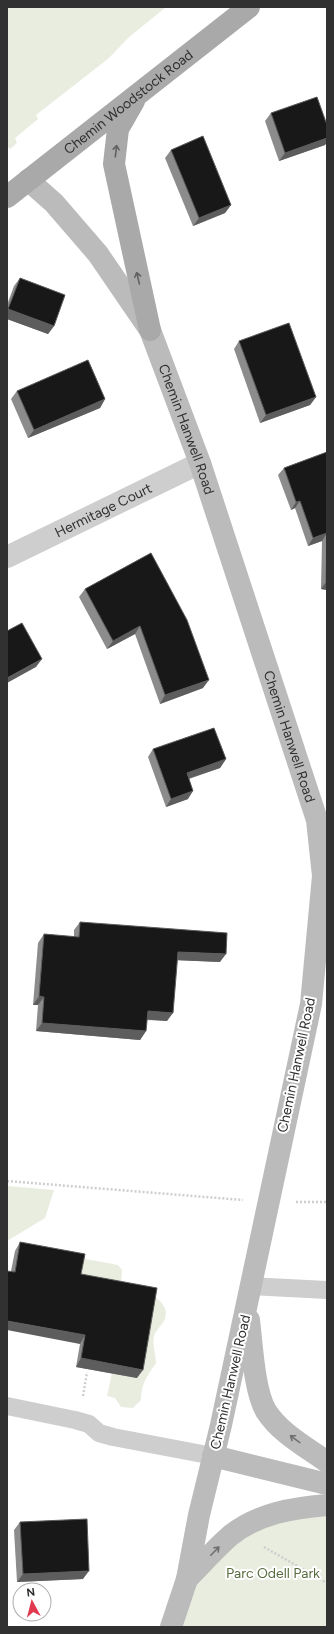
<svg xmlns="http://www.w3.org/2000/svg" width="334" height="1634" font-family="Figtree,sans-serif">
	<rect width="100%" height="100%" fill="#fff"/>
	<!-- green -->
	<g fill="#e8eddf">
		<path d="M 7,7 L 166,7 L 128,38 L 109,58 L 36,115 L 38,119 L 15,138 L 17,143 L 10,149 L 7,146 Z"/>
		<path d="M 7,1186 L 54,1190 L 45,1218 L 7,1241 Z"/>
		<path d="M 69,1256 L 118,1265 L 122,1270 L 121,1284 C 135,1289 175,1297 164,1321 C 161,1326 156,1330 154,1336 C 152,1346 156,1354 156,1363 C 147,1376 141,1384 141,1400 L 133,1408 L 121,1407 L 115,1398 L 107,1396 L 112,1373 L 137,1378 L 89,1295 Z"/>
		<path d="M 327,1505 L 327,1627 L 171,1627 L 187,1579 L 231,1535 Z"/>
	</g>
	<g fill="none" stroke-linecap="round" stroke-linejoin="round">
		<!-- path -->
		<g stroke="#cecece" stroke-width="2.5" stroke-dasharray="2 2" stroke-linecap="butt">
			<path d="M 7,1181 L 243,1200"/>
			<path d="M 296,1202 L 327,1202"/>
			<path d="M 83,1396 L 87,1372"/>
			<path d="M 264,1547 L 327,1583"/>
		</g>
		<!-- lane -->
		<g stroke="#cecece" stroke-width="18">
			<path d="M 251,1286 L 327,1290"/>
			<path d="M 7,1406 L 75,1420 L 89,1424 L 99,1433 L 113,1437 L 213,1456"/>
		</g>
		<!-- street -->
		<path stroke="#cecece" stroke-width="22" id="s1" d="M 7,557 L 200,463"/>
		<!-- secondary -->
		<g stroke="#bbb" stroke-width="22">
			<path id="s2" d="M 28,180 L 54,203 L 98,254 L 150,330 L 200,463 L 317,820 L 323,876 L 311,1004 L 221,1425 L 199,1515 L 187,1579 L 171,1627"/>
			<path d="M 249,1320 C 252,1344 254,1391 266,1411 C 280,1433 306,1447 327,1462"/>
			<path d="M 213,1456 L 327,1484"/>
			<path d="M 187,1579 C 202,1564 216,1548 231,1535 C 259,1513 293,1508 327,1505"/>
		</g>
		<!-- primary -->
		<g stroke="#a9a9a9" stroke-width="22">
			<path d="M 134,101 L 118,129 L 114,164 L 150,330"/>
			<path id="s3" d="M 7,197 L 249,7"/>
		</g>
	</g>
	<!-- wall -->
	<g fill="#8c8c8c">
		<path d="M 271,113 L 327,125 L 327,142 L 325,145 L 279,161 L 265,121 Z"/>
		<path d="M 171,150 L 231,205 L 225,213 L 193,226 L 165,158 Z"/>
		<path d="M 20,278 L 54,326 L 48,334 L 7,319 L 7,305 L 14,286 Z"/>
		<path d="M 239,341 L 316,397 L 310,405 L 260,423 L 234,349 Z"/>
		<path d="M 17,391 L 105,399 L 100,408 L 28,438 L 11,399 Z"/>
		<path d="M 327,452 L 327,590 L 321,589 L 322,541 L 308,546 L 295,508 L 291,510 L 278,475 L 284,468 Z"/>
		<path d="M 151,553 L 203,688 L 160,704 L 135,634 L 107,649 L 79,597 L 85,589 Z"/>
		<path d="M 153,749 L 226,759 L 220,768 L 189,779 L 188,799 L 166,807 L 148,757 Z"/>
		<path d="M 80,922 L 220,962 L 177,960 L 167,1021 L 147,1020 L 146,1031 L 140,1040 L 36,1031 L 38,1005 L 33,1005 L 38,943 L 44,934 L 74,937 L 74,930 Z"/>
		<path d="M 20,1242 L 81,1274 L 137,1378 L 76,1367 L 80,1344 L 11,1271 L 15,1251 Z"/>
		<path d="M 20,1522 L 83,1579 L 17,1582 L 14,1530 Z"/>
	</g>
	<!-- shaded-wall -->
	<g fill="#5d5d5d">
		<path d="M 327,138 L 327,142 L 325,145 L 279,161 L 285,153 Z"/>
		<path d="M 231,205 L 225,213 L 193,226 L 199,218 Z"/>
		<path d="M 8,309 L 54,326 L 48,334 L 7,319 L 7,310 Z"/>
		<path d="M 316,397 L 310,405 L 260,423 L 266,415 Z"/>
		<path d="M 105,399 L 100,408 L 28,438 L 34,430 Z"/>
		<path d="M 300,501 L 295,508 L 291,510 L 296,502 Z"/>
		<path d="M 327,533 L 322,541 L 308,546 L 313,538 Z"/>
		<path d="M 326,582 L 327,582 L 327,590 L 321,589 Z"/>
		<path d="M 140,626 L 135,634 L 107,649 L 113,641 Z"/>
		<path d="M 42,659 L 36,667 L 7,683 L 7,678 Z"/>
		<path d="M 209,680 L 203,688 L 160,704 L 165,695 Z"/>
		<path d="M 226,759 L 220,768 L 181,781 L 187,773 Z"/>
		<path d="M 193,791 L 188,799 L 166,807 L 171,799 Z"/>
		<path d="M 178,952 L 226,954 L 220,962 L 172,960 Z"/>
		<path d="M 39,996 L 44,997 L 38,1005 L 33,1005 Z"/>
		<path d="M 148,1011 L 173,1013 L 167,1021 L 142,1019 Z"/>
		<path d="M 42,1023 L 146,1031 L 140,1040 L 36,1031 Z"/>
		<path d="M 7,1321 L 85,1335 L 80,1344 L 7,1330 Z"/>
		<path d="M 81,1358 L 143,1370 L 137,1378 L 76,1367 Z"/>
		<path d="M 89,1571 L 83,1579 L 17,1582 L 23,1574 Z"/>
	</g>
	<!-- building -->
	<g fill="#181818" stroke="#5d5d5d">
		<path d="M 317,97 L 327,125 L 327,138 L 285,153 L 271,113 Z"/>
		<path d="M 203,136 L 231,205 L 199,218 L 171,150 Z"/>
		<path d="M 20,278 L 65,295 L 54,326 L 8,309 Z"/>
		<path d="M 289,323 L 316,397 L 266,415 L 239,341 Z"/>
		<path d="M 88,360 L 105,399 L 34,430 L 17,391 Z"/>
		<path d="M 327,452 L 327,582 L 326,582 L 327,533 L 313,538 L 300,501 L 296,502 L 284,468 Z"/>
		<path d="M 151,553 L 187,620 L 209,680 L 165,695 L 140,626 L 113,641 L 85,589 Z"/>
		<path d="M 22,623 L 42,659 L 7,678 L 7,631 Z"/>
		<path d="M 214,728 L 226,759 L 187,773 L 193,791 L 171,799 L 153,749 Z"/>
		<path d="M 80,922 L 227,933 L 226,954 L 178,952 L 173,1013 L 148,1011 L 146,1031 L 42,1023 L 44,997 L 39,996 L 44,934 L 79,937 Z"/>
		<path d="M 20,1242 L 85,1254 L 81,1274 L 157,1288 L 143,1370 L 81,1358 L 85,1335 L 7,1321 L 7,1271 L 15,1272 Z"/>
		<path d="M 87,1519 L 89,1571 L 23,1574 L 20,1522 Z"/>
	</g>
	<!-- one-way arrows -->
	<defs><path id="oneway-shaft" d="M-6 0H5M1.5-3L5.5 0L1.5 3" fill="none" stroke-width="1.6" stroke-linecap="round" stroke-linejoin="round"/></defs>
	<g stroke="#616161">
		<use href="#oneway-shaft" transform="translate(116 151) rotate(-83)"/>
		<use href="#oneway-shaft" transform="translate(138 278) rotate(-103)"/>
	</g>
	<g stroke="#6f6f6f">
		<use href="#oneway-shaft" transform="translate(295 1439) rotate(-144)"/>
		<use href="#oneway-shaft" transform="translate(215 1551) rotate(-45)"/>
	</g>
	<g text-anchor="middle" stroke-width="4" stroke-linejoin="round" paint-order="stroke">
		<!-- street labels -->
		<g font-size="14" fill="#313131" stroke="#fff">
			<text dy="5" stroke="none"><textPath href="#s3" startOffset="154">Chemin Woodstock Road</textPath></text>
			<text dy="5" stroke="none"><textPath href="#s2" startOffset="300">Chemin Hanwell Road</textPath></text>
			<text dy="5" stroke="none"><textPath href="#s1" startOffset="107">Hermitage Court</textPath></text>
			<text dy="5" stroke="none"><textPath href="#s2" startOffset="624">Chemin Hanwell Road</textPath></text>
			<text transform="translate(296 1065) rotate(-78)" y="5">Chemin Hanwell Road</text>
			<text transform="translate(230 1382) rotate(-77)" y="5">Chemin Hanwell Road</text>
		</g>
		<!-- park labels -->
		<g font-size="14" fill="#566c3e" stroke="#fff">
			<text x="273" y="1578">Parc Odell Park</text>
		</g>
	</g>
	<!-- border -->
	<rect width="334" height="1634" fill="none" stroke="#313131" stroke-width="16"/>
	<!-- north arrow -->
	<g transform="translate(32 1602) rotate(353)"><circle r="19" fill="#ffffff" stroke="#adadad"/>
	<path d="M0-3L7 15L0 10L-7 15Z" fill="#e1394f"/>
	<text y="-6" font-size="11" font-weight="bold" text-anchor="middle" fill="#313131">N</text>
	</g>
</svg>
